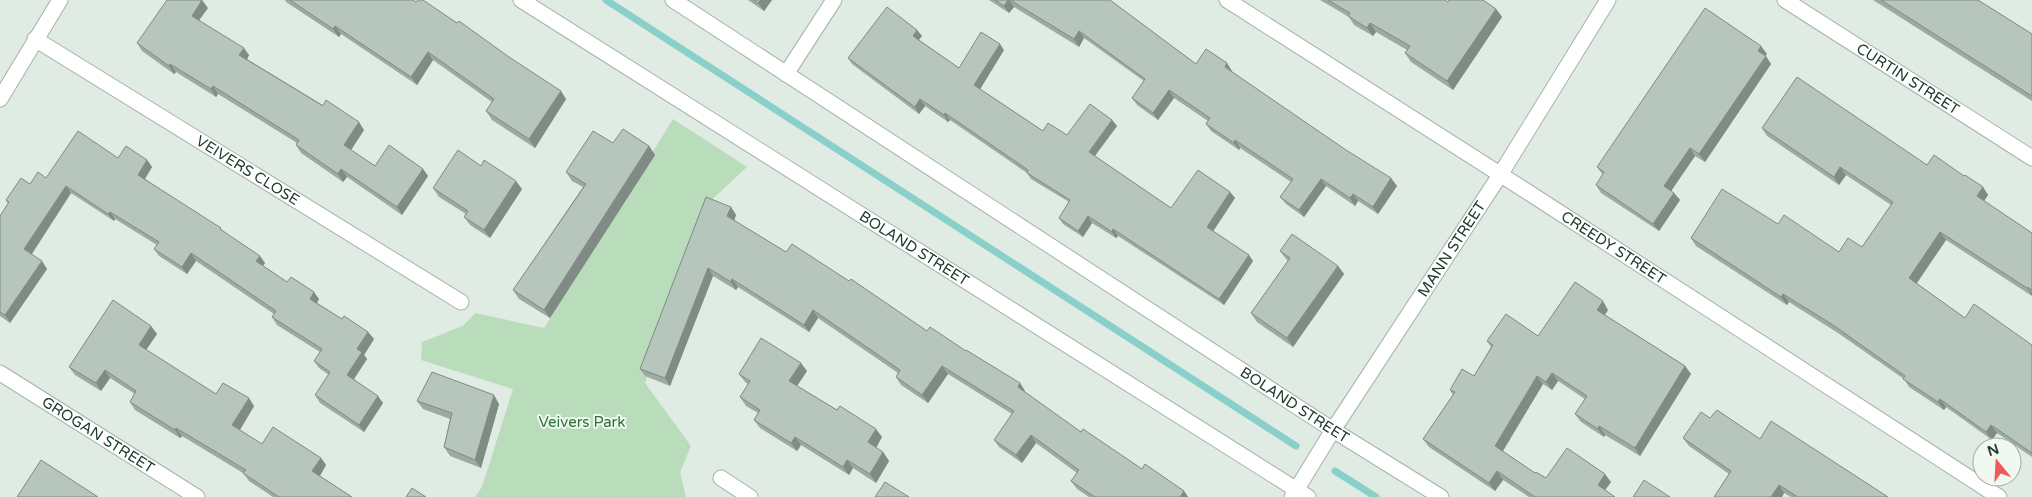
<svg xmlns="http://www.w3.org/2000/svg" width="2032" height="497" font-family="'Varela Round',sans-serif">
	<rect width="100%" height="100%" fill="#e0ebe3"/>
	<!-- green -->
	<path fill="#b9dcba" d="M 673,119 L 747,167 L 706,205 L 645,383 L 691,446 L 680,472 L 686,497 L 475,497 L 482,487 L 513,389 L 421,360 L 422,342 L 463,326 L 475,313 L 544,328 Z"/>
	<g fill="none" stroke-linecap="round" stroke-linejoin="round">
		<!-- stream -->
		<g stroke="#88d0c9" stroke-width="7">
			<path d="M 606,0 L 1296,446"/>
			<path d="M 1335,471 L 1376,497"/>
		</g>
		<defs>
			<g id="minor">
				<path id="s1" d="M 521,0 L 1308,497"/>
				<path id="s2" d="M 673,0 L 1333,430 L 1441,497"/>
				<path id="s3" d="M 1227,0 L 1534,196 L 1999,497"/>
				<path id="s4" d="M 1785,0 L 2032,158"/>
				<path id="s5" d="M 35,39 L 461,302"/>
				<path d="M 786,74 L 834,0"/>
				<path id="s6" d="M 0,373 L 197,497"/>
				<path d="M 721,478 L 750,497"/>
				<path id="s7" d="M 1292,497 L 1333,430 L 1500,175 L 1608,0"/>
			</g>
			<path id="tertiary" d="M 0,99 L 60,0"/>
		</defs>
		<!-- minor casing -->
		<use href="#minor" stroke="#a3b3a9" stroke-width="17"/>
		<!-- tertiary casing -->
		<use href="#tertiary" stroke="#a3b3a9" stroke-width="17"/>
		<!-- minor -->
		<use href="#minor" stroke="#fff" stroke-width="15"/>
		<!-- tertiary -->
		<use href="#tertiary" stroke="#fff" stroke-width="15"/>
	</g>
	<!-- wall -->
	<g fill="#9daaa2">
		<path d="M 285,0 L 413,0 L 566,99 L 535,148 L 492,120 L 486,111 L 492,102 L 433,60 L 417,85 L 341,34 L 339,37 L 286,2 Z"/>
		<path d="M 748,0 L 772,0 L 764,11 Z"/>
		<path d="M 989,0 L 1110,0 L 1196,64 L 1232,71 L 1232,72 L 1397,186 L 1378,214 L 1358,201 L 1355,206 L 1326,186 L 1304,217 L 1286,204 L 1280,197 L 1291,182 L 1240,148 L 1239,150 L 1211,131 L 1206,124 L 1208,121 L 1174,98 L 1158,120 L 1137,105 L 1132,98 L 1144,81 L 1084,38 L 1079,47 L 1014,7 L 1009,13 Z"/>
		<path d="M 1320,0 L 1445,0 L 1448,2 L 1496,9 L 1502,17 L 1453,90 L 1411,62 L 1405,53 L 1407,50 L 1376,32 L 1373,36 L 1354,25 L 1349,17 Z"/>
		<path d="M 1873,0 L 1978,0 L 2032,34 L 2032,101 Z"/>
		<path d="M 208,8 L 199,20 L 249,55 L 247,59 L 364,130 L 351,150 L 375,166 L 423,169 L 428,176 L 402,215 L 347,177 L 343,182 L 301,153 L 296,145 L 297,143 L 218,94 L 216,97 L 176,72 L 174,74 L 142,51 L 137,43 Z"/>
		<path d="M 922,36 L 919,40 L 959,68 L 1004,50 L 980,89 L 1043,131 L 1067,135 L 1112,120 L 1117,126 L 1095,156 L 1171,208 L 1230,192 L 1235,198 L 1213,231 L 1253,261 L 1224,305 L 1118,236 L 1116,238 L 1092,223 L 1083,237 L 1063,224 L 1059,218 L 1069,202 L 1031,179 L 1027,173 L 950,120 L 948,122 L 925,106 L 919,114 L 852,64 L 848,58 Z"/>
		<path d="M 1767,54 L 1765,56 L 1771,64 L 1705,162 L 1695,156 L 1671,191 L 1674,193 L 1680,200 L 1659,231 L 1601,193 L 1596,185 L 1603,175 L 1597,167 Z"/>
		<path d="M 1762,128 L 1927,165 L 1964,176 L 1983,187 L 1988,195 L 1984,201 L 2032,233 L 2032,296 L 1946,240 L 1916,283 L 1965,318 L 2032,345 L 2032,457 L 1997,433 L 1992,440 L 1946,407 L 1944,410 L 1909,387 L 1904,379 L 1838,333 L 1789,302 L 1787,305 L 1696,246 L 1691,238 L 1778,224 L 1839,252 L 1862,247 L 1891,205 L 1846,175 L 1839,185 L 1767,136 Z"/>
		<path d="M 613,143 L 649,146 L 655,155 L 550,318 L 519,299 L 513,290 L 583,187 L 572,181 L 566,172 Z"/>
		<path d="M 118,158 L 147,160 L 152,167 L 145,179 L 223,231 L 265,263 L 263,266 L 287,282 L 319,299 L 317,303 L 342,319 L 368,332 L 374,339 L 364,355 L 367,359 L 354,379 L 383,403 L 364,432 L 320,403 L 315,395 L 329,375 L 319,368 L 314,361 L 320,352 L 277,325 L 272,317 L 274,314 L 196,261 L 187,274 L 159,256 L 154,249 L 157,245 L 115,219 L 114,221 L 71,193 L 31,254 L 47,269 L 10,323 L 0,316 L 0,216 L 8,204 L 6,200 L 30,184 L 46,178 Z"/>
		<path d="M 481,166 L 522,189 L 490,238 L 470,225 L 464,217 L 466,214 L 439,197 L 433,188 Z"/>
		<path d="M 731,207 L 736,215 L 734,220 L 786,252 L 927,331 L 966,351 L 1020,383 L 1025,392 L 1081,432 L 1142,469 L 1184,491 L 1188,497 L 1089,497 L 1077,489 L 1071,481 L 1077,473 L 1036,443 L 1022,463 L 999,447 L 994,440 L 1012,414 L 948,374 L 928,403 L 901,385 L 896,377 L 898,373 L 818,318 L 809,332 L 738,287 L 736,290 L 713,276 L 670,386 L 645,376 L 640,369 Z"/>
		<path d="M 1280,251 L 1338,266 L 1344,274 L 1293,347 L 1257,322 L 1251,313 L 1288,261 L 1286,259 Z"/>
		<path d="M 1608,310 L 1605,315 L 1685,366 L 1691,374 L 1640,456 L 1605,435 L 1604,437 L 1581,422 L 1575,414 L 1585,399 L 1558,381 L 1552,390 L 1543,384 L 1503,451 L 1535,473 L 1546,478 L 1611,482 L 1605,490 L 1615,497 L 1529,497 L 1503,480 L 1495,491 L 1429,447 L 1423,439 L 1453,395 L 1450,390 L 1474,376 L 1491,347 L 1487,341 L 1538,336 Z"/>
		<path d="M 151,326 L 157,334 L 146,350 L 216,394 L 254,406 L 240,430 L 262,444 L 321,458 L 326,465 L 320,476 L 352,497 L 273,497 L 249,481 L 243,473 L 182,436 L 180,438 L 135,410 L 130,402 L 135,394 L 110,378 L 101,391 L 75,375 L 69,367 Z"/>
		<path d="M 807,371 L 797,386 L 882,437 L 876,448 L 883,452 L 889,461 L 876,483 L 853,468 L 849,475 L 801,445 L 797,451 L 760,428 L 754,420 L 758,413 L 746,406 L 740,397 L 748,384 L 745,382 L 739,374 Z"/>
		<path d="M 417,401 L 499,404 L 481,468 L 450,456 L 444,447 L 450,419 L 423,409 Z"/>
		<path d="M 1710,418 L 1760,439 L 1888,497 L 1791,497 L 1784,493 L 1782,497 L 1714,497 L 1729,474 L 1689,446 L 1683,438 Z"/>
	</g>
	<!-- shaded-wall -->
	<g fill="#7f8b84">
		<path d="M 202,0 L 208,8 L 197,23 L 192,16 Z"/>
		<path d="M 761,0 L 772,0 L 764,11 L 758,3 Z"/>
		<path d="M 1008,0 L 1009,0 L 1014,7 L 1009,13 L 1004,6 Z"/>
		<path d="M 1496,9 L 1502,17 L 1453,90 L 1447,81 Z"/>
		<path d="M 1370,23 L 1376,32 L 1373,36 L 1367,28 Z"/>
		<path d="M 335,26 L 341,34 L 339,37 L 333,29 Z"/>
		<path d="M 917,30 L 922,36 L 917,42 L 913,36 Z"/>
		<path d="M 1079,31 L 1084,38 L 1079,47 L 1074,39 Z"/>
		<path d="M 1000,44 L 1004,50 L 979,91 L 974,85 Z"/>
		<path d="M 1761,46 L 1767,54 L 1763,59 L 1758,51 Z"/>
		<path d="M 244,48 L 249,55 L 245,63 L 239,55 Z"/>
		<path d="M 428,52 L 433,60 L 417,85 L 411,77 Z"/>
		<path d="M 1766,56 L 1771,64 L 1705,162 L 1699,154 Z"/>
		<path d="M 1227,63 L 1232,71 L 1230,75 L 1225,67 Z"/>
		<path d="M 170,64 L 176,72 L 174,74 L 169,66 Z"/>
		<path d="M 213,86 L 218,94 L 216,97 L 211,89 Z"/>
		<path d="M 1169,90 L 1174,98 L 1158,120 L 1153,113 Z"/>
		<path d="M 561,91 L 566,99 L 535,148 L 529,139 Z"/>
		<path d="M 920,99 L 925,106 L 919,114 L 915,107 Z"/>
		<path d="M 945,113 L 950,120 L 948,122 L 944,115 Z"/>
		<path d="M 1112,120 L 1117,126 L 1093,158 L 1089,152 Z"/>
		<path d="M 359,122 L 364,130 L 349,153 L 344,145 Z"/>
		<path d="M 1235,140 L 1240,148 L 1239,150 L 1234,143 Z"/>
		<path d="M 649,146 L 655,155 L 550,318 L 544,310 Z"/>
		<path d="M 1690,148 L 1695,156 L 1669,194 L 1664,186 Z"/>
		<path d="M 147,160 L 152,167 L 143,182 L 138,175 Z"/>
		<path d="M 1840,167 L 1846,175 L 1839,185 L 1834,177 Z"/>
		<path d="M 341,169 L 347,177 L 343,182 L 338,174 Z"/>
		<path d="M 423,169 L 428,176 L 402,215 L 397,207 Z"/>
		<path d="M 1391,178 L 1397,186 L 1378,214 L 1373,207 Z"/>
		<path d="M 1321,179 L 1326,186 L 1304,217 L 1299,210 Z"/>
		<path d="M 516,181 L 522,189 L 490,238 L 484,230 Z"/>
		<path d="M 66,186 L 71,193 L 30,257 L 24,249 Z"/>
		<path d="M 1983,187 L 1988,195 L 1982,204 L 1977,196 Z"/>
		<path d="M 1230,192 L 1235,198 L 1212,233 L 1207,227 Z"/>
		<path d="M 1674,193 L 1680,200 L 1659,231 L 1653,224 Z"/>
		<path d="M 1353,194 L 1358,201 L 1355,206 L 1350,198 Z"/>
		<path d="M 731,207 L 736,215 L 733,224 L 727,216 Z"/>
		<path d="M 110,212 L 115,219 L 114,221 L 108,214 Z"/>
		<path d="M 1088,216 L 1092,223 L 1083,237 L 1078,231 Z"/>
		<path d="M 1113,229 L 1118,236 L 1116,238 L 1112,232 Z"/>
		<path d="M 1940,232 L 1946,240 L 1915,286 L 1909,278 Z"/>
		<path d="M 191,253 L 196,261 L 187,274 L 182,267 Z"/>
		<path d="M 1249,255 L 1253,261 L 1224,305 L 1219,299 Z"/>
		<path d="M 260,256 L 265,263 L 261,268 L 256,261 Z"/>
		<path d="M 42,261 L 47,269 L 10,323 L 5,315 Z"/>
		<path d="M 1338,266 L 1344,274 L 1293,347 L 1287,338 Z"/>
		<path d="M 708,268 L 713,276 L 670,386 L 665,378 Z"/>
		<path d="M 732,279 L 738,287 L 736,290 L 731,282 Z"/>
		<path d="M 2027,287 L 2032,293 L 2032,296 L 2027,288 Z"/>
		<path d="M 314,292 L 319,299 L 315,306 L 310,299 Z"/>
		<path d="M 1783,294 L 1789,302 L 1787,305 L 1781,297 Z"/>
		<path d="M 1603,301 L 1608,310 L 1602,318 L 1597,310 Z"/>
		<path d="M 813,310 L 818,318 L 809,332 L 804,325 Z"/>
		<path d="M 151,326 L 157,334 L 144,353 L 139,345 Z"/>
		<path d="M 368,332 L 374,339 L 364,355 L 367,359 L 352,382 L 347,375 L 357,349 Z"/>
		<path d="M 801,363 L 807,371 L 795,389 L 789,381 Z"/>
		<path d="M 942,366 L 948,374 L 928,403 L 922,395 Z"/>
		<path d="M 1685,366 L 1691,374 L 1640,456 L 1635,448 Z"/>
		<path d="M 105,370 L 110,378 L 101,391 L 96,383 Z"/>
		<path d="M 1552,373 L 1558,381 L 1552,390 L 1546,382 Z"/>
		<path d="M 1537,376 L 1543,384 L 1501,454 L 1495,446 Z"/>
		<path d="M 1020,383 L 1025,391 L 1023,394 L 1018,387 Z"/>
		<path d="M 494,395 L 499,404 L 481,468 L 475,460 Z"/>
		<path d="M 378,396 L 383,403 L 364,432 L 359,425 Z"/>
		<path d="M 249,398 L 254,406 L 238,433 L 232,425 Z"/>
		<path d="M 1940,399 L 1946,407 L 1944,410 L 1938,402 Z"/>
		<path d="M 1991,425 L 1997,433 L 1992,440 L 1986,432 Z"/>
		<path d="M 1599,426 L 1605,435 L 1604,437 L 1598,429 Z"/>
		<path d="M 176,428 L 182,436 L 180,438 L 175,430 Z"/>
		<path d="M 876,429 L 882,437 L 874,451 L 868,442 Z"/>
		<path d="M 1031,435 L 1036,443 L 1022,463 L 1016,455 Z"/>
		<path d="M 795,437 L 801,445 L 797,451 L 791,443 Z"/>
		<path d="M 883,452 L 889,461 L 876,483 L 870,474 Z"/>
		<path d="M 321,458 L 326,465 L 318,479 L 312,471 Z"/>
		<path d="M 847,460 L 853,468 L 849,475 L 843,467 Z"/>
		<path d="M 1497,471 L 1503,480 L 1495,491 L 1489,483 Z"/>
		<path d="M 1605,474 L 1611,482 L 1603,493 L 1598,485 Z"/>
		<path d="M 1779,485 L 1784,493 L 1782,497 L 1771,497 Z"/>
		<path d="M 1184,491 L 1188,497 L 1180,497 Z"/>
	</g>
	<!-- building -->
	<g fill="#b6c6bc" stroke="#7f8b84">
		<path d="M 167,0 L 202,0 L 192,16 L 244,48 L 239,55 L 323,106 L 326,100 L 359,122 L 344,145 L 375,166 L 389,145 L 423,169 L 397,207 L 341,169 L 338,174 L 296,145 L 299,140 L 213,86 L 211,89 L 170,64 L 169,66 L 137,43 Z"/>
		<path d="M 290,0 L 413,0 L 416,2 L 418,0 L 423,0 L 457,23 L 459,21 L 509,57 L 561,91 L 529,139 L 486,111 L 494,99 L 428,52 L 411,77 L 335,26 L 333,29 Z"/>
		<path d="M 754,0 L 761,0 L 758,3 Z"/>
		<path d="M 995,0 L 1008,0 L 1004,6 Z"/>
		<path d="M 1010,0 L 1110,0 L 1196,64 L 1206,49 L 1227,63 L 1225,67 L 1346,150 L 1391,178 L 1373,207 L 1353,194 L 1350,198 L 1321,179 L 1299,210 L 1280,197 L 1293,179 L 1235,140 L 1234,143 L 1206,124 L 1210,118 L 1169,90 L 1153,113 L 1132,98 L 1145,79 L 1079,31 L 1074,39 Z"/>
		<path d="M 1328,0 L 1445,0 L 1448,2 L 1449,0 L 1483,0 L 1496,9 L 1447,81 L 1405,53 L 1410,46 L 1370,23 L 1367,28 L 1348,16 L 1350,13 Z"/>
		<path d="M 1881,0 L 1978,0 L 2032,34 L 2032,96 Z"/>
		<path d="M 887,7 L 917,30 L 913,36 L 959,68 L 981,32 L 1000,44 L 974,85 L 1043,131 L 1048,123 L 1067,135 L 1090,104 L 1112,120 L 1089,152 L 1171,208 L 1198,170 L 1230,192 L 1207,227 L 1249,255 L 1219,299 L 1113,229 L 1112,232 L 1088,216 L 1078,231 L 1059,218 L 1070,200 L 1027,173 L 1028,170 L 945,113 L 944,115 L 920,99 L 915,107 L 848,58 Z"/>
		<path d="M 1705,8 L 1761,46 L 1758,51 L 1766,56 L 1699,154 L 1690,148 L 1664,186 L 1674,193 L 1653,224 L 1596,185 L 1604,172 L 1597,167 Z"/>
		<path d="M 1797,77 L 1927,165 L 1934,155 L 1964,176 L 1965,175 L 1983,187 L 1977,196 L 2032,233 L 2032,290 L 2027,287 L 2027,288 L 1940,232 L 1909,278 L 1965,318 L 1974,304 L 2032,345 L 2032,453 L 1991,425 L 1986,432 L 1940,399 L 1938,402 L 1903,379 L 1905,376 L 1833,325 L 1783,294 L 1781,297 L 1691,238 L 1722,189 L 1778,224 L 1784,215 L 1839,252 L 1848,238 L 1862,247 L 1893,202 L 1840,167 L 1834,177 L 1762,128 Z"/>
		<path d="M 623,129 L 649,146 L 544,310 L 513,290 L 586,184 L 566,172 L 593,131 L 613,143 Z"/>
		<path d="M 78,131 L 118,158 L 126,146 L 147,160 L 138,175 L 221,228 L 220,229 L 260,256 L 256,261 L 287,282 L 291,277 L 314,292 L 310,299 L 342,319 L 344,316 L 368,332 L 357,349 L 362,352 L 347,375 L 378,396 L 359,425 L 315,395 L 330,372 L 314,361 L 322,349 L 272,317 L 276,311 L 191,253 L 182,267 L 154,249 L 159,242 L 110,212 L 108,214 L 66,186 L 24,249 L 42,261 L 5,315 L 0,312 L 0,216 L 9,202 L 6,200 L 21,178 L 30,184 L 38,172 L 46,178 Z"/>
		<path d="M 458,150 L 481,166 L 484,160 L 516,181 L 484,230 L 464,217 L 468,211 L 433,188 Z"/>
		<path d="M 706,197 L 731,207 L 727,216 L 786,252 L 792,244 L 849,281 L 851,279 L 927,331 L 930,327 L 966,351 L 966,350 L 1020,383 L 1018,387 L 1081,432 L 1083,429 L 1142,469 L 1145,464 L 1184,491 L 1180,497 L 1095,497 L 1071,481 L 1079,470 L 1031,435 L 1016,455 L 994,440 L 1014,411 L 942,366 L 922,395 L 896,377 L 900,370 L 813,310 L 804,325 L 732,279 L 731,282 L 708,268 L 665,378 L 640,369 Z"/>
		<path d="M 1292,234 L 1338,266 L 1287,338 L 1251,313 L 1290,258 L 1280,251 Z"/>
		<path d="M 1575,282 L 1603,301 L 1597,310 L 1685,366 L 1635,448 L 1599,426 L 1598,429 L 1575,414 L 1587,396 L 1552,373 L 1546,382 L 1537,376 L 1495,446 L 1535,473 L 1536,472 L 1546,478 L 1567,448 L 1605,474 L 1598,485 L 1615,497 L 1535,497 L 1497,471 L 1489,483 L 1423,439 L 1455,392 L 1450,390 L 1462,369 L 1474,376 L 1493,345 L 1487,341 L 1506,314 L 1538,336 Z"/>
		<path d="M 113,300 L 151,326 L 139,345 L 216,394 L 223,383 L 249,398 L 232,425 L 262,444 L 273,427 L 321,458 L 312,471 L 352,497 L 279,497 L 243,473 L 246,470 L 176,428 L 175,430 L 130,402 L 136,391 L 105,370 L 96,383 L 69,367 Z"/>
		<path d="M 761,338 L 801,363 L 789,381 L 837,410 L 840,406 L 876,429 L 868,442 L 883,452 L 870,474 L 847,460 L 843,467 L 795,437 L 791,443 L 754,420 L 760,410 L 740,397 L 750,381 L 739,374 Z"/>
		<path d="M 432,372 L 494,395 L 475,460 L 444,447 L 452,413 L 417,401 Z"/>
		<path d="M 1717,410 L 1760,439 L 1771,421 L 1888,497 L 1798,497 L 1779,485 L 1771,497 L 1714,497 L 1731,471 L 1683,438 L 1701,412 L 1710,418 Z"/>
		<path d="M 41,460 L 98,497 L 17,497 Z"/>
		<path d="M 1644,480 L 1670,497 L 1633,497 Z"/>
		<path d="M 885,482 L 909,497 L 875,497 Z"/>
		<path d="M 412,488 L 426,497 L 406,497 Z"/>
	</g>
	<g text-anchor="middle" stroke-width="4" stroke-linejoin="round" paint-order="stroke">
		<!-- street labels -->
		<g font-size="15" fill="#213b2e" stroke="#f1f8f2">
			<text dy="5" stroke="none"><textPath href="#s4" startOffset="146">CURTIN STREET</textPath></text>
			<text dy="5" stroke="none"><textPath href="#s5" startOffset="250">VEIVERS CLOSE</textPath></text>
			<text dy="5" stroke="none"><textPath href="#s3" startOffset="459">CREEDY STREET</textPath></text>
			<text dy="5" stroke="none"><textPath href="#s1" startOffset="465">BOLAND STREET</textPath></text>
			<text dy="5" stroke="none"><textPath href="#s7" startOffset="295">MANN STREET</textPath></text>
			<text dy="5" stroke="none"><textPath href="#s2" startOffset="742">BOLAND STREET</textPath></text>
			<text dy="5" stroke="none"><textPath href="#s6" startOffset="116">GROGAN STREET</textPath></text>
		</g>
		<!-- park labels -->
		<g font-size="15" fill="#2c7235" stroke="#f1f8f2">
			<text x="582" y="427">Veivers Park</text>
		</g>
	</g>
	<!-- north arrow -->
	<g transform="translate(1997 462) rotate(342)"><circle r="24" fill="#f1f8f2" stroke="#9eaca4"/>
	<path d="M0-4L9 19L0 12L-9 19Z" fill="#f15859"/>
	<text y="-8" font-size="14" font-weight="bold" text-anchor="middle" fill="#213b2e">N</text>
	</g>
</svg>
